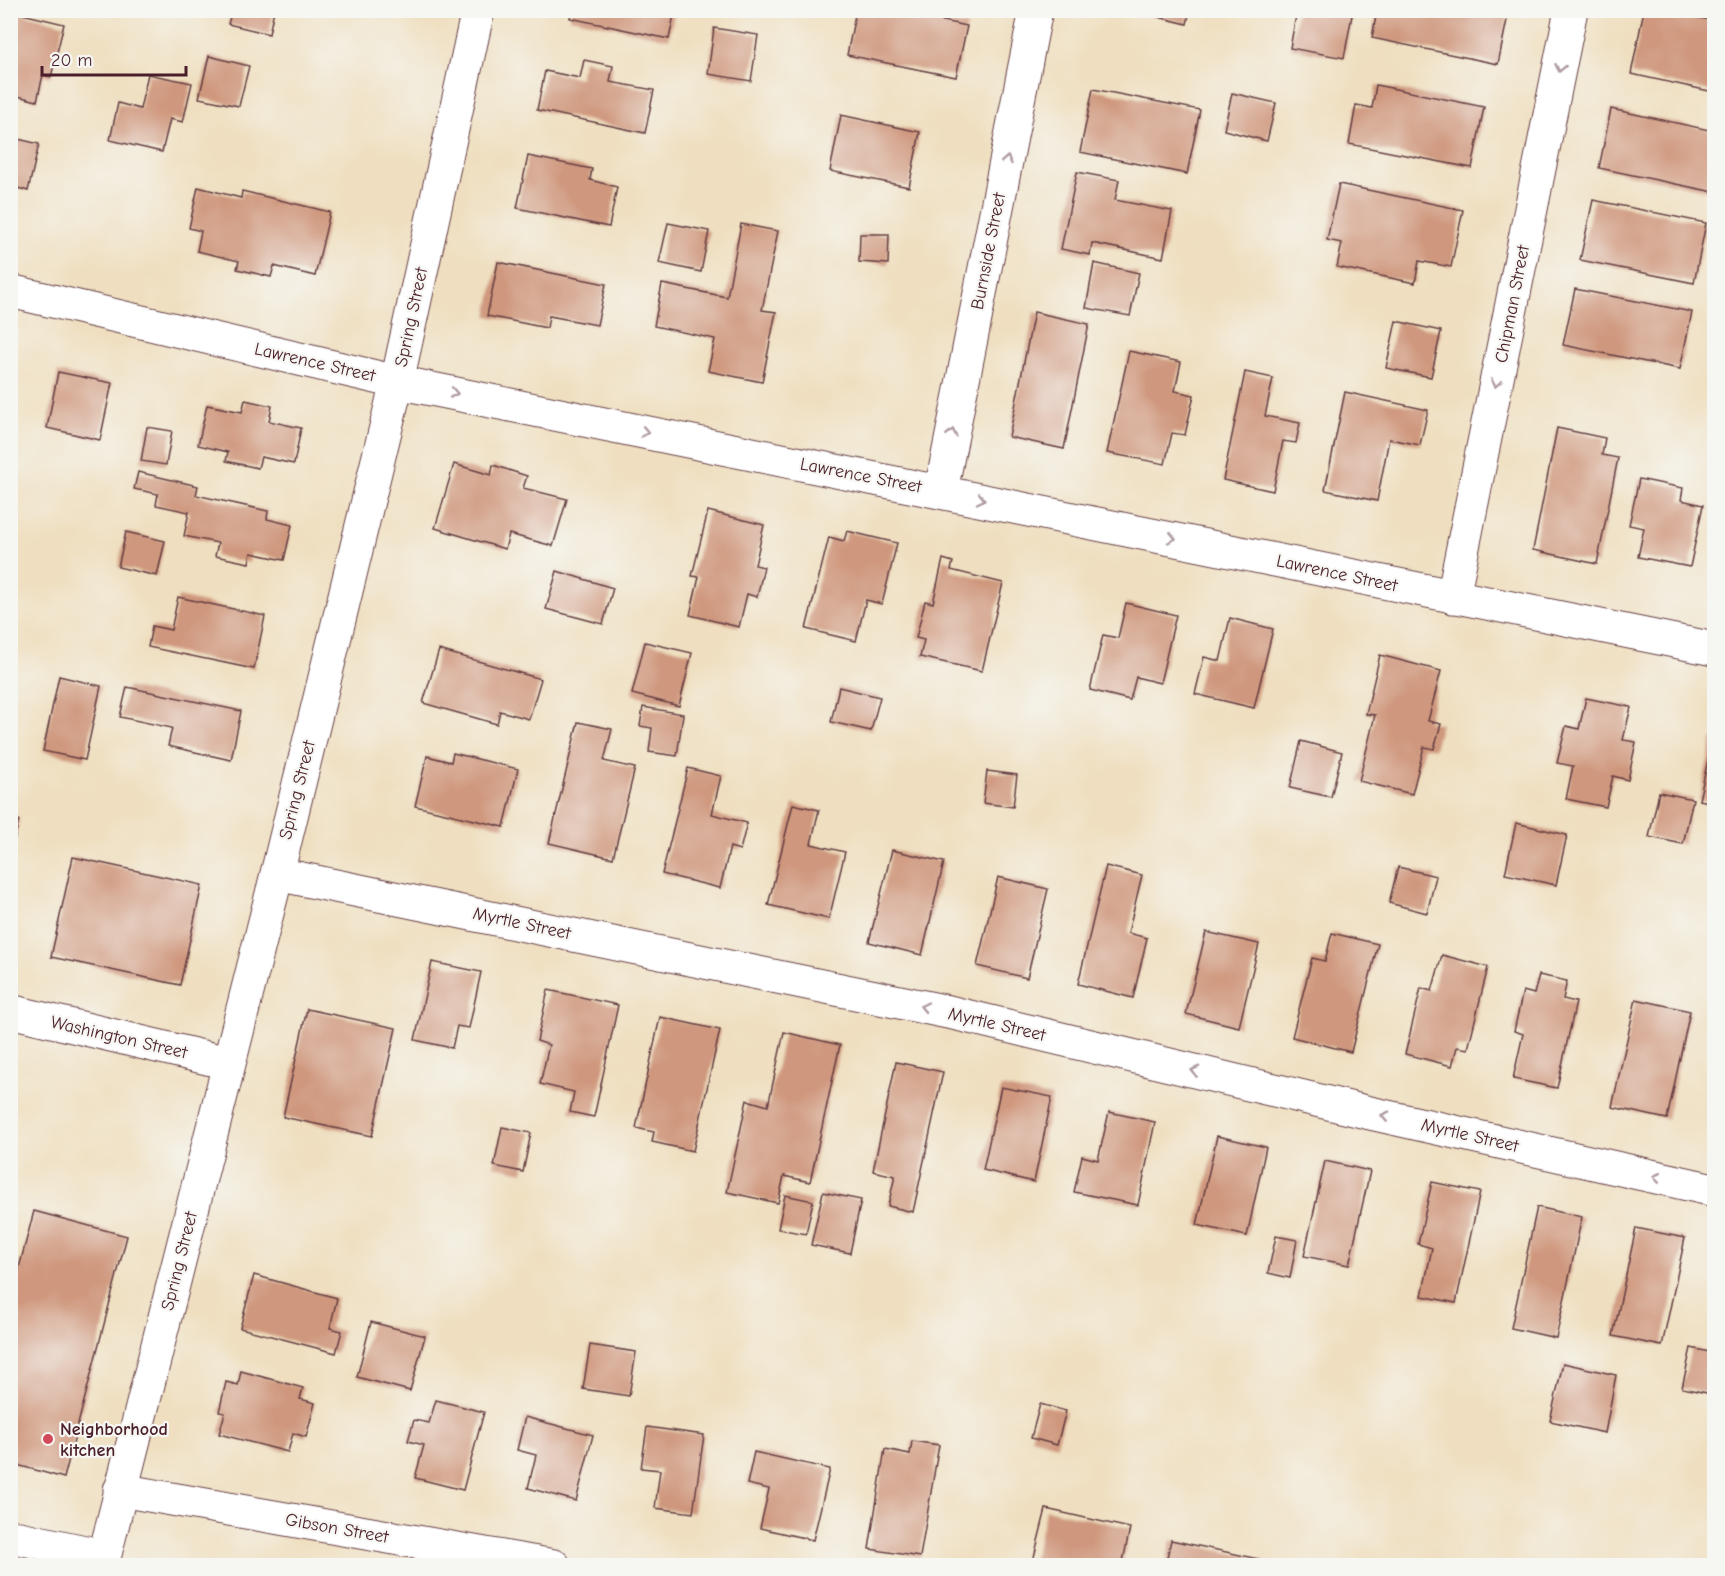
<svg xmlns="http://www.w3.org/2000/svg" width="1725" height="1576" font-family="'Comic Neue',sans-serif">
	<rect width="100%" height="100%" fill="#f6f6f2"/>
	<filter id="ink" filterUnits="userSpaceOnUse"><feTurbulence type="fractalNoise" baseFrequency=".0167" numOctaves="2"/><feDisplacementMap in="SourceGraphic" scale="12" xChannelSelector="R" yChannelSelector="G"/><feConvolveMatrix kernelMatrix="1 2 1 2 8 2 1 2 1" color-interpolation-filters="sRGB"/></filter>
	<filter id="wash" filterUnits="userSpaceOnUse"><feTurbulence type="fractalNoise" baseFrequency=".008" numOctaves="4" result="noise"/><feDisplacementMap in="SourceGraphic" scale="24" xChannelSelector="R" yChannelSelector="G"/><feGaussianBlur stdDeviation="1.35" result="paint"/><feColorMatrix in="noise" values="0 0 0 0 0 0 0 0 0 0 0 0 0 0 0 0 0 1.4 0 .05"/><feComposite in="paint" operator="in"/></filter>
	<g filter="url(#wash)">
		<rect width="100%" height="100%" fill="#efdfc0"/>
		<g id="blocks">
			<!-- building -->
			<g fill="#cf977d">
				<path d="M 232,10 L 274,10 L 269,34 L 228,24 Z"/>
				<path d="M 571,10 L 675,10 L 669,39 L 570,18 Z"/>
				<path d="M 856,10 L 891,10 L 967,26 L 956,77 L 847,55 Z"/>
				<path d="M 1130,10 L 1190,10 L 1187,24 Z"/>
				<path d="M 1297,10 L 1353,10 L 1344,58 L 1290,48 Z"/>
				<path d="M 1377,10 L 1509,10 L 1498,64 L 1372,38 Z"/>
				<path d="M 1644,10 L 1662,10 L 1714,21 L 1714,92 L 1631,74 Z"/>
				<path d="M 10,11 L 64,24 L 51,77 L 43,75 L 37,101 L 10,94 Z"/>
				<path d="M 714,28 L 758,35 L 751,81 L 708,74 Z"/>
				<path d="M 209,56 L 249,66 L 239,106 L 199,98 Z"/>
				<path d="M 584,60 L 613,66 L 610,82 L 654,90 L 645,133 L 537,110 L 545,71 L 580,78 Z"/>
				<path d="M 148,74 L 192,83 L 183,122 L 170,119 L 162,152 L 110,140 L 118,103 L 140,109 Z"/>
				<path d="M 1376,85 L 1484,107 L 1472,168 L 1349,144 L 1356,105 L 1372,108 Z"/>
				<path d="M 1093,89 L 1200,110 L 1187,174 L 1080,152 Z"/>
				<path d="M 1232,93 L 1276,103 L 1267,141 L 1224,130 Z"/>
				<path d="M 1611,109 L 1714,131 L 1714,192 L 1599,168 Z"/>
				<path d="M 841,115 L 920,132 L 909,187 L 830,171 Z"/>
				<path d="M 10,137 L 39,144 L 28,191 L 18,188 L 11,215 Z"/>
				<path d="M 528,156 L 592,169 L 590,180 L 617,187 L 609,227 L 517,208 Z"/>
				<path d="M 1077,172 L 1119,180 L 1115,200 L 1172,211 L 1163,258 L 1092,243 L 1090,255 L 1061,249 Z"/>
				<path d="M 1339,184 L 1463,210 L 1451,267 L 1419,261 L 1415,283 L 1337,267 L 1342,243 L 1327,240 Z"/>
				<path d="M 198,187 L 241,198 L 242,191 L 330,212 L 315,276 L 274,266 L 271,277 L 237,269 L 239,261 L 197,251 L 201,231 L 189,228 Z"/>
				<path d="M 1593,200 L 1706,223 L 1694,283 L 1580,260 Z"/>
				<path d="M 668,223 L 709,231 L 701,272 L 659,263 Z"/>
				<path d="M 741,224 L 778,231 L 762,310 L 776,312 L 762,382 L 708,371 L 715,339 L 654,326 L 662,284 L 727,297 Z"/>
				<path d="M 860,234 L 889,234 L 888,264 L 859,262 Z"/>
				<path d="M 498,262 L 606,284 L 597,325 L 549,316 L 547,328 L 487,316 Z"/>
				<path d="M 1094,263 L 1139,273 L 1130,316 L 1086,308 Z"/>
				<path d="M 1575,289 L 1692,312 L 1680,369 L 1563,345 Z"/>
				<path d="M 1034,312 L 1089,324 L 1064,449 L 1009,437 Z"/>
				<path d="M 1396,321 L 1441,331 L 1431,377 L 1386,368 Z"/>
				<path d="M 1129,351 L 1181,362 L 1175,391 L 1194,395 L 1185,435 L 1172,433 L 1165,464 L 1107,453 Z"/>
				<path d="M 58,372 L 112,383 L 100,440 L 47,428 Z"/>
				<path d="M 1245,372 L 1273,378 L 1265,416 L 1300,423 L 1296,443 L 1283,441 L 1273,491 L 1223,480 Z"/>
				<path d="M 1345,392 L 1428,410 L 1420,445 L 1389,439 L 1377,501 L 1325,490 Z"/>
				<path d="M 245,400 L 272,406 L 269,421 L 301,428 L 294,464 L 261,457 L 258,468 L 226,461 L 228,452 L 198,445 L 207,405 L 242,412 Z"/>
				<path d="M 147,427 L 172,431 L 166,465 L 141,461 Z"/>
				<path d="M 1557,428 L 1605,438 L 1602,455 L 1618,458 L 1597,564 L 1533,550 Z"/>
				<path d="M 454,464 L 491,475 L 493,465 L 527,476 L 523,488 L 567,499 L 553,546 L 509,534 L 505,549 L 435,528 Z"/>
				<path d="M 138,472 L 198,486 L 196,495 L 268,511 L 267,519 L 292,525 L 284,560 L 251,553 L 249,563 L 215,556 L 218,543 L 184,536 L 189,512 L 156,505 L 158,494 L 134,489 Z"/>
				<path d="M 1639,479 L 1683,488 L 1681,500 L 1703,505 L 1690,567 L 1638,557 L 1644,528 L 1629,525 Z"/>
				<path d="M 708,511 L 764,525 L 755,565 L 764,567 L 757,597 L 747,594 L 739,627 L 690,615 L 699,577 L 692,576 Z"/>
				<path d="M 847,531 L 897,543 L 882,604 L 866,600 L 856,641 L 806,629 L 829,537 L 844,541 Z"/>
				<path d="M 126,532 L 165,541 L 157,576 L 118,567 Z"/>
				<path d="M 943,559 L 953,562 L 951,570 L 1003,583 L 982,671 L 920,657 L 924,640 L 916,638 L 925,601 L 933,603 Z"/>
				<path d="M 557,571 L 613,588 L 603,624 L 546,609 Z"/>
				<path d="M 178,597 L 265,616 L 254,669 L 148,647 L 152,626 L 171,630 Z"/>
				<path d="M 1126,603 L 1176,615 L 1160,683 L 1136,677 L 1130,700 L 1090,690 L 1103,635 L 1118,638 Z"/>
				<path d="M 1230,618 L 1273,629 L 1254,708 L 1195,694 L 1204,657 L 1220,661 Z"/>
				<path d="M 645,642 L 692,653 L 679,706 L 632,694 Z"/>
				<path d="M 439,650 L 541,679 L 529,719 L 500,711 L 497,724 L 423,703 Z"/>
				<path d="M 1380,655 L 1441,671 L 1428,721 L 1441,724 L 1434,749 L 1424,747 L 1412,794 L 1359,781 L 1375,715 L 1366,714 Z"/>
				<path d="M 59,676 L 101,686 L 85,760 L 43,751 Z"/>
				<path d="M 127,687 L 241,711 L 231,760 L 168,746 L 172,728 L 120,717 Z"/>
				<path d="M 839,687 L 880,697 L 871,731 L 831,722 Z"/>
				<path d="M 1586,698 L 1631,707 L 1623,740 L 1636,742 L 1628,780 L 1613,776 L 1606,807 L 1566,799 L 1573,766 L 1557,763 L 1566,726 L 1579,729 Z"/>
				<path d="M 643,707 L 683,714 L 677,756 L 649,752 L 652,728 L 640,726 Z"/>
				<path d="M 578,722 L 612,729 L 604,761 L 635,768 L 613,858 L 549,843 Z"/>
				<path d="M 1714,733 L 1714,803 L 1699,800 Z"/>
				<path d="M 1301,741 L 1342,752 L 1331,797 L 1290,788 Z"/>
				<path d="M 453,753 L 518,769 L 504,827 L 415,806 L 427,756 L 451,762 Z"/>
				<path d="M 688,768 L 721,776 L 712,814 L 747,823 L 740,850 L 730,847 L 720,888 L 662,874 Z"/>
				<path d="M 987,771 L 1017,775 L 1013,807 L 983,803 Z"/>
				<path d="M 1659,792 L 1693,799 L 1683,844 L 1649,837 Z"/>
				<path d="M 793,804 L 819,810 L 811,844 L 845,852 L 829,919 L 768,905 Z"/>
				<path d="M 10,819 L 19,820 L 11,854 L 10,854 Z"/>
				<path d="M 1516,823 L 1567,835 L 1556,885 L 1505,874 Z"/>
				<path d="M 892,850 L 944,862 L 922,955 L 869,942 Z"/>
				<path d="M 73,857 L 202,885 L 180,985 L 51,957 Z"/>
				<path d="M 1106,866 L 1142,875 L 1128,933 L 1147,938 L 1133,998 L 1078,984 Z"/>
				<path d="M 1398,867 L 1436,876 L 1427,913 L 1389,903 Z"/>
				<path d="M 998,877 L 1048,889 L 1027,978 L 977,966 Z"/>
				<path d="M 1206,932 L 1259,944 L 1239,1027 L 1186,1014 Z"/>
				<path d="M 1332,933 L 1378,944 L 1351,1052 L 1292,1037 L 1312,958 L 1325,961 Z"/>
				<path d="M 1442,955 L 1488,967 L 1468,1049 L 1457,1047 L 1452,1066 L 1405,1054 L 1421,988 L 1432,991 Z"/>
				<path d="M 432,962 L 481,972 L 469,1028 L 457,1026 L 452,1048 L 415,1040 Z"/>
				<path d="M 1539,975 L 1567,981 L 1563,999 L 1576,1002 L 1557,1088 L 1513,1079 L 1523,1034 L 1514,1031 L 1523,991 L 1534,994 Z"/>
				<path d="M 548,990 L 618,1005 L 594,1117 L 570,1112 L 574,1092 L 540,1084 L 549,1045 L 537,1041 Z"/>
				<path d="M 1636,999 L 1690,1011 L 1667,1119 L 1612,1107 Z"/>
				<path d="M 307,1009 L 396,1028 L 372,1136 L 283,1117 Z"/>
				<path d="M 660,1017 L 720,1030 L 693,1151 L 652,1142 L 654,1132 L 636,1128 Z"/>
				<path d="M 784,1032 L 840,1045 L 810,1182 L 784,1176 L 778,1203 L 727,1192 L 747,1100 L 768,1106 Z"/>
				<path d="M 896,1062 L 943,1072 L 913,1212 L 888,1206 L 895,1176 L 873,1171 Z"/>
				<path d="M 1001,1087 L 1052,1097 L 1034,1182 L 983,1170 Z"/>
				<path d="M 1109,1112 L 1155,1122 L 1138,1205 L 1074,1192 L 1082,1156 L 1098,1160 Z"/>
				<path d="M 502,1127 L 531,1133 L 523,1172 L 494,1166 Z"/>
				<path d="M 1217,1136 L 1266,1147 L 1247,1236 L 1197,1225 Z"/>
				<path d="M 1325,1161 L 1370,1171 L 1349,1265 L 1304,1256 Z"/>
				<path d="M 1432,1182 L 1480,1192 L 1456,1303 L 1422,1296 L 1432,1248 L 1418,1244 Z"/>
				<path d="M 823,1192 L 861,1200 L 850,1253 L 811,1245 Z"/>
				<path d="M 785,1195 L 813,1201 L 806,1234 L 778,1229 Z"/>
				<path d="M 1537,1207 L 1582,1217 L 1556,1338 L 1511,1328 Z"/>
				<path d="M 34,1211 L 127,1236 L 64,1478 L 10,1463 L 10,1302 Z"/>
				<path d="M 1636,1228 L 1685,1238 L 1662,1346 L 1613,1336 Z"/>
				<path d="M 1276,1236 L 1297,1240 L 1290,1278 L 1268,1273 Z"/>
				<path d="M 254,1275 L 337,1298 L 330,1328 L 342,1331 L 336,1353 L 240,1328 Z"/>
				<path d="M 371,1322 L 425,1336 L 410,1391 L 357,1377 Z"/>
				<path d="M 590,1345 L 636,1352 L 629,1396 L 583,1389 Z"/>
				<path d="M 1691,1348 L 1714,1353 L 1714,1382 L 1712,1394 L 1682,1388 Z"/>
				<path d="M 1563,1363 L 1616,1375 L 1605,1433 L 1550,1421 Z"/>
				<path d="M 241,1371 L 303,1388 L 300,1399 L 315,1403 L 306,1437 L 293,1433 L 288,1452 L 219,1434 L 225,1413 L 219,1412 L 226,1382 L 238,1385 Z"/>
				<path d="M 436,1400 L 484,1412 L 463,1490 L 415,1478 L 424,1445 L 408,1441 L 414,1420 L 429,1423 Z"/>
				<path d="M 1040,1404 L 1066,1411 L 1057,1445 L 1031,1438 Z"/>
				<path d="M 525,1417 L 593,1435 L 576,1501 L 528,1488 L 536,1455 L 517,1450 Z"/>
				<path d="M 647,1427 L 704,1435 L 693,1513 L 655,1508 L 660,1470 L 641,1468 Z"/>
				<path d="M 912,1441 L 939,1445 L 920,1557 L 869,1549 L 885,1449 L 910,1454 Z"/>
				<path d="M 754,1452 L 830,1469 L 813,1540 L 760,1528 L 769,1489 L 747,1484 Z"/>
				<path d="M 1046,1509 L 1130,1528 L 1122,1566 L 1053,1566 L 1033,1561 Z"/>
				<path d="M 1171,1540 L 1263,1560 L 1262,1566 L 1165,1566 Z"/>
			</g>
		</g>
	</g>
	<g filter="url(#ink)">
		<use href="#blocks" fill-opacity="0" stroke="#633c41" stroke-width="1.5"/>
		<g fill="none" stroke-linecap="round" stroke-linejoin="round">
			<defs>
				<g id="minor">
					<path d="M 10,291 L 397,382 L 1714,649"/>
					<path d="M 941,491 L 1036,10"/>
					<path d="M 1453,597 L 1571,10"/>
					<path d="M 120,1490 L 554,1566"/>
					<path d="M 10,1536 L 104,1556"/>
				</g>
				<g id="tertiary">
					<path d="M 277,874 L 953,1013 L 1370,1113 L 1714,1190"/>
					<path d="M 10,1011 L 228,1063"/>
					<path d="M 102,1566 L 277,874 L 397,382 L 478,10"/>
				</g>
			</defs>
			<!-- minor casing -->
			<use href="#minor" stroke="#633c41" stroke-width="35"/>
			<!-- tertiary casing -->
			<use href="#tertiary" stroke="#633c41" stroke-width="35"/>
			<!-- minor -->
			<use href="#minor" stroke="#fff" stroke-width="33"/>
			<!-- tertiary -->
			<use href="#tertiary" stroke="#fff" stroke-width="33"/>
		</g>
		<!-- one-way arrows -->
		<defs><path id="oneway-chevron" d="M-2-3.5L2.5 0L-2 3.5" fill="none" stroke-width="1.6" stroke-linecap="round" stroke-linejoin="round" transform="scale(1.5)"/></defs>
		<g stroke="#ae9aa0">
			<use href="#oneway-chevron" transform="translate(1560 68) rotate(101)"/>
			<use href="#oneway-chevron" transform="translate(1007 160) rotate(-79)"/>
			<use href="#oneway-chevron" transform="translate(1496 383) rotate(101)"/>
			<use href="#oneway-chevron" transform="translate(454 393) rotate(11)"/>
			<use href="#oneway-chevron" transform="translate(645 432) rotate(11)"/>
			<use href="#oneway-chevron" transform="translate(952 433) rotate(-79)"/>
			<use href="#oneway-chevron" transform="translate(981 499) rotate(12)"/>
			<use href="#oneway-chevron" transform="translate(1172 538) rotate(12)"/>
			<use href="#oneway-chevron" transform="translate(924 1007) rotate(-168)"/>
			<use href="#oneway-chevron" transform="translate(1195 1071) rotate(-166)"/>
			<use href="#oneway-chevron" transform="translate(1385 1116) rotate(-167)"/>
			<use href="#oneway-chevron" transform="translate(1657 1177) rotate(-167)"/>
		</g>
	</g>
	<!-- markers -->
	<circle fill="#d1495b" stroke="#f6f6f2" stroke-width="2" cx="48" cy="1439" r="6"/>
	<g text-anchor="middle" stroke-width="4.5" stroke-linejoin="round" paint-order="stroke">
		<!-- street labels -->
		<g font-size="18" fill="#4a1f2b" stroke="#f6f6f2">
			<text transform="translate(988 251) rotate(-79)" y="6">Burnside Street</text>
			<text transform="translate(1512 304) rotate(-79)" y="6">Chipman Street</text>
			<text transform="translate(411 317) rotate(-78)" y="6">Spring Street</text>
			<text transform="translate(315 362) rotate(13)" y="6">Lawrence Street</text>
			<text transform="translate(861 475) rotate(11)" y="6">Lawrence Street</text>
			<text transform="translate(1337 573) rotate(12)" y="6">Lawrence Street</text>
			<text transform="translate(297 790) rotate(-76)" y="6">Spring Street</text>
			<text transform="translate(522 923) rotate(12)" y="6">Myrtle Street</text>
			<text transform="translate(997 1024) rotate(13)" y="6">Myrtle Street</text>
			<text transform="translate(119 1037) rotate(13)" y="6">Washington Street</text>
			<text transform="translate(1470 1135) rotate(13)" y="6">Myrtle Street</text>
			<text transform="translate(179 1261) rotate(-76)" y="6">Spring Street</text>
			<text transform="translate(337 1528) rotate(10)" y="6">Gibson Street</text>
		</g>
		<!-- poi labels -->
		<g font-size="18" font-weight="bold" fill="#4a1f2b" stroke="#f6f6f2" text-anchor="start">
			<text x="60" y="1435">Neighborhood<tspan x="60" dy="21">kitchen</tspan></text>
		</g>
	</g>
	<!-- margin -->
	<rect width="1725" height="1576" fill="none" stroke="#f6f6f2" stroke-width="36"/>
	<!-- scale -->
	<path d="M42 66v9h144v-9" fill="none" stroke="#4a1f2b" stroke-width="3"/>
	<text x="51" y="66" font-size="18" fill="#4a1f2b" stroke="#f6f6f2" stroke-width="4.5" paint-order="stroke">20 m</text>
</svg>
